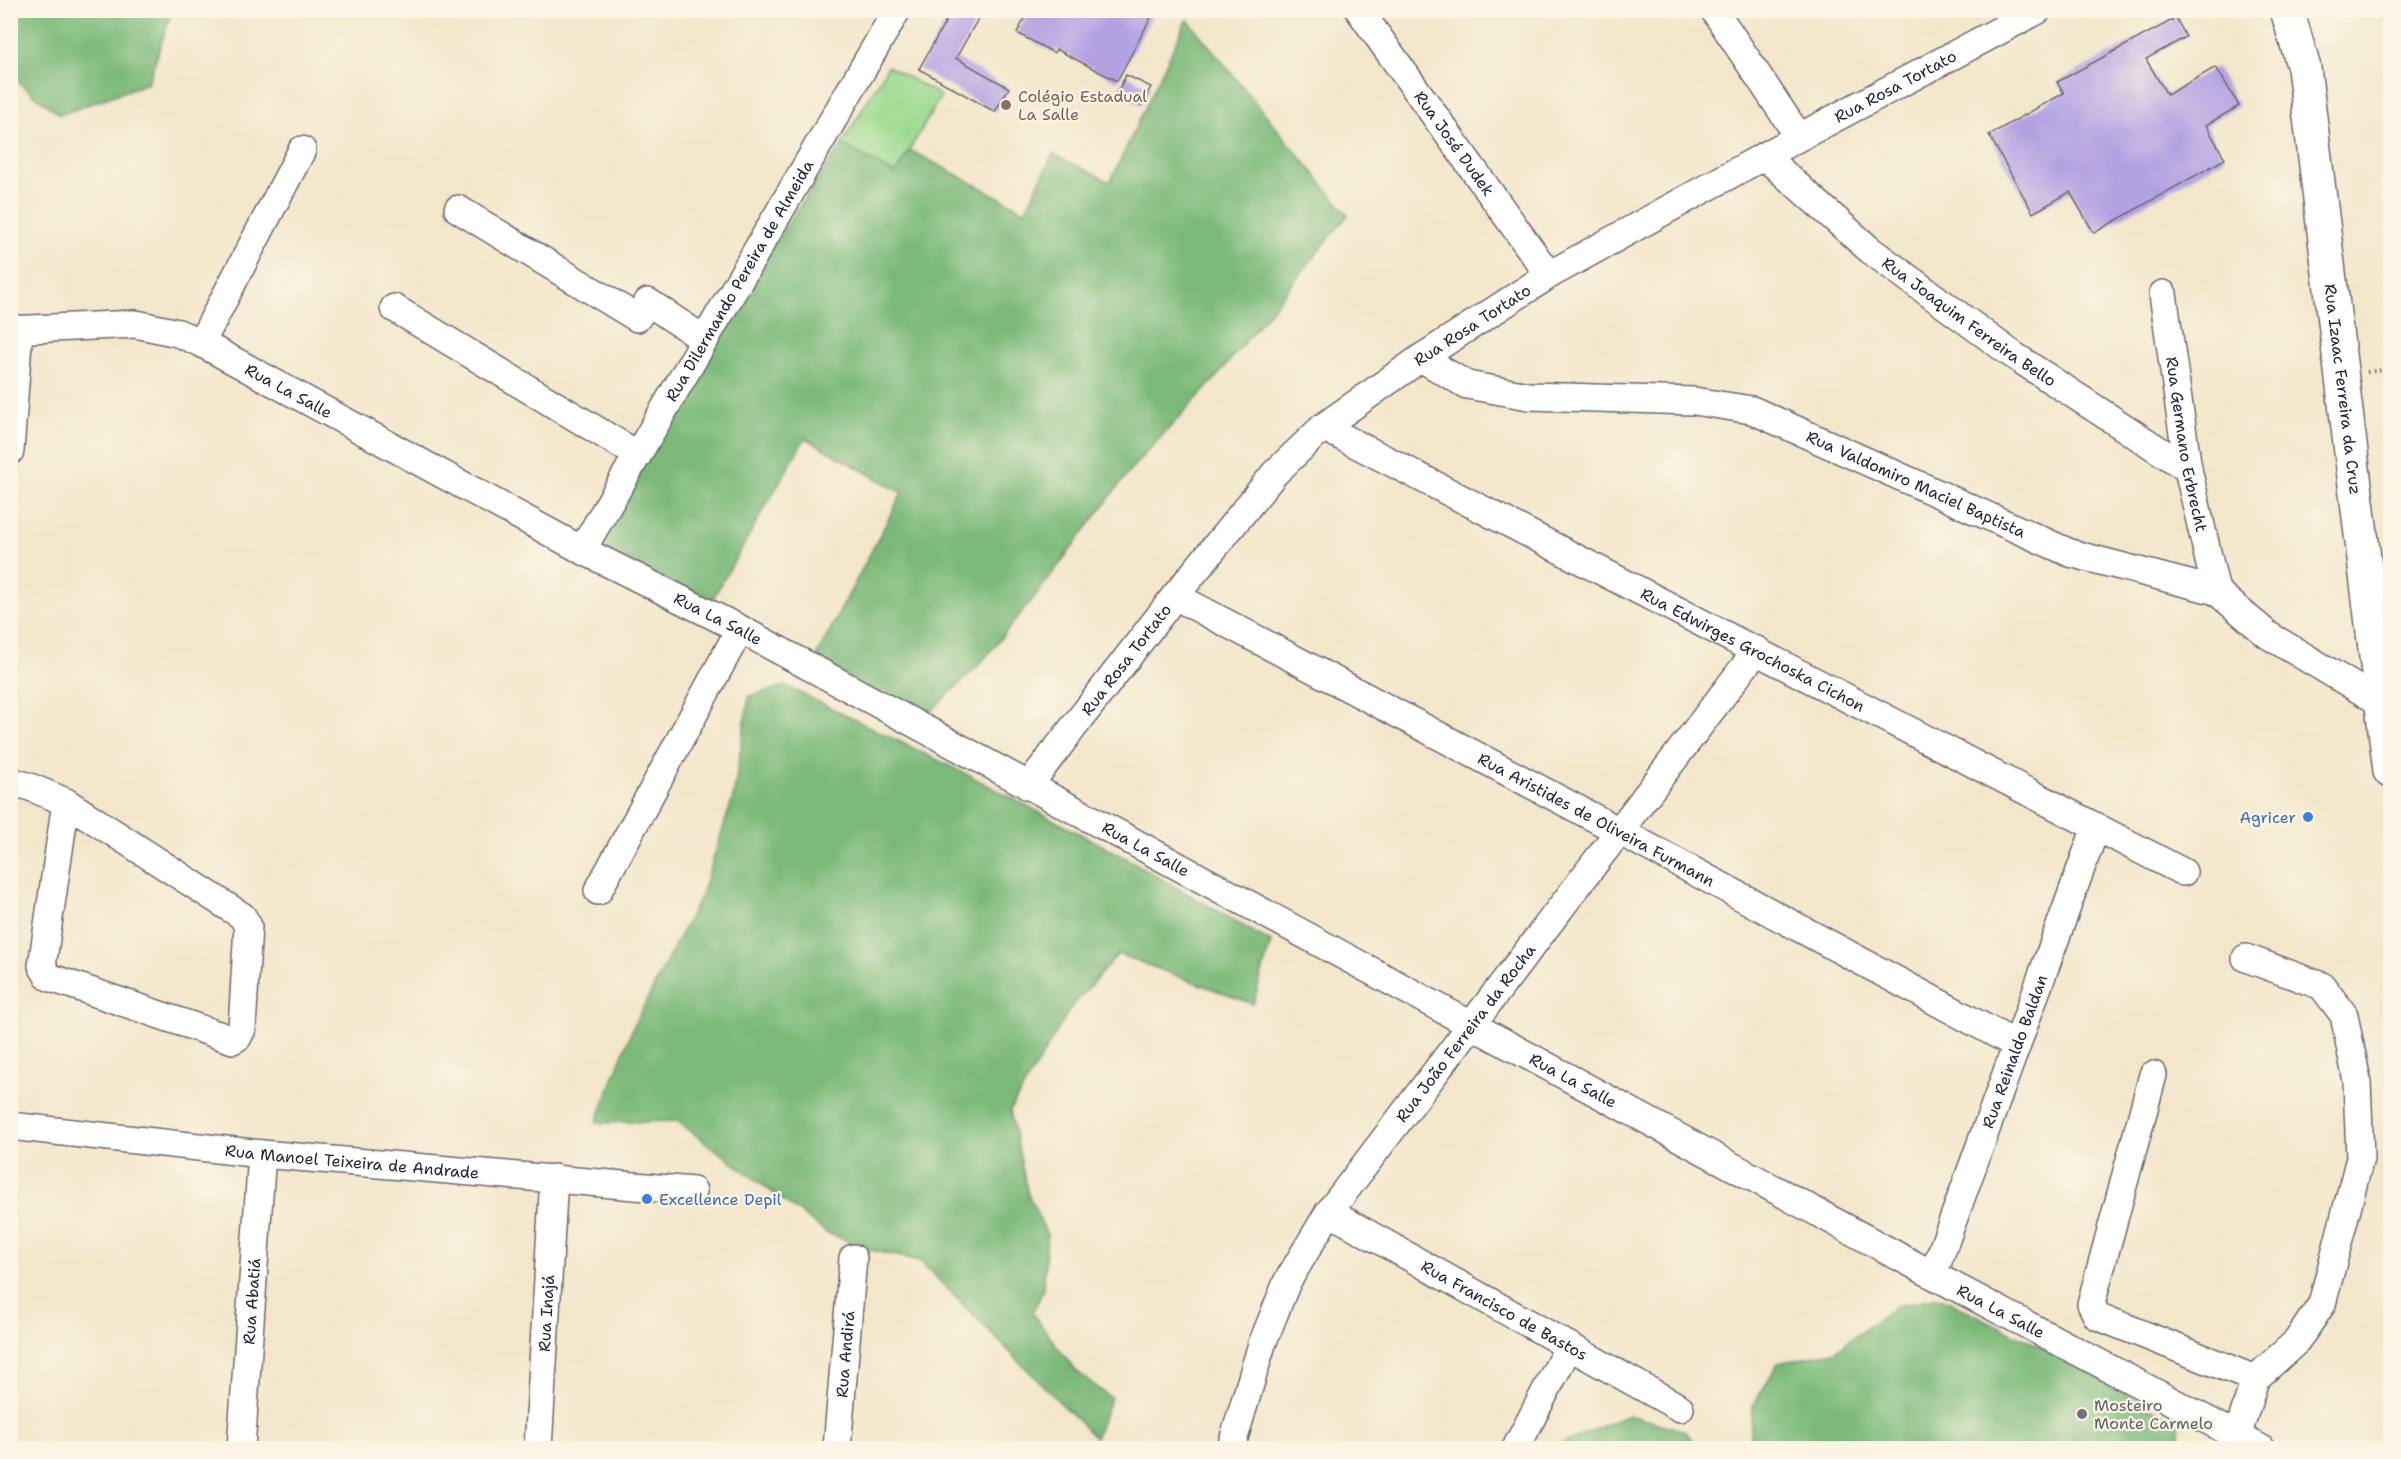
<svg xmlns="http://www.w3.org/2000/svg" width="2401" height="1459" font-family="'Shantell Sans',sans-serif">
	<rect width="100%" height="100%" fill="#fcf5e5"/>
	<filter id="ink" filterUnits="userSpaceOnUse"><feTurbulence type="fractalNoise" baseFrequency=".0167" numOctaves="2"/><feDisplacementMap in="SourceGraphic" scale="12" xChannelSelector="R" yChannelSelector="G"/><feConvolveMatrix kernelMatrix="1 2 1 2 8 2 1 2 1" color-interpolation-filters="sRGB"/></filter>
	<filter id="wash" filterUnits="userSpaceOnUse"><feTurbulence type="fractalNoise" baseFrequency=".008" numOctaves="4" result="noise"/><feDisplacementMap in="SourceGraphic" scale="24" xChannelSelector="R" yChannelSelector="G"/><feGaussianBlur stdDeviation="1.35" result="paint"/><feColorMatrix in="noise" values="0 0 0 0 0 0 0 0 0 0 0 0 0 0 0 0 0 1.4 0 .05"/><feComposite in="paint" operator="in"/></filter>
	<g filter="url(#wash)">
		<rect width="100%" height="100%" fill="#f3e6ca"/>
		<!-- green -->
		<path fill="#9bd98e" stroke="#5e7e64" stroke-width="1.5" d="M 888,66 L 941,96 L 895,175 L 842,144 Z"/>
		<!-- forest -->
		<g fill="#7cb979" stroke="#4f6e5a" stroke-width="1.5">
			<path d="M 10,11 L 11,10 L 172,11 L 148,83 L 60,115 L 11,77 Z"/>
			<path d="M 1187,19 L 1348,215 L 1214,380 L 1132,468 L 1043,586 L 980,664 L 924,718 L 815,659 L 902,493 L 805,438 L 709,605 L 598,543 L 761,263 L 842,144 L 895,174 L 910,150 L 1025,211 L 1053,154 L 1110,182 Z"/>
			<path d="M 786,686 L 972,777 L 1124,857 L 1271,942 L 1253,1004 L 1118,954 L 1070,1009 L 1010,1110 L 1028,1194 L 1047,1235 L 1043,1291 L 1032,1313 L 1075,1370 L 1111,1398 L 1095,1438 L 920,1261 L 871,1250 L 827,1233 L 677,1121 L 596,1123 L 634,1025 L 702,893 L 733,798 L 749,696 Z"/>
			<path d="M 1939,1297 L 2047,1350 L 2179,1424 L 2182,1448 L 1749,1448 L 1752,1408 L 1778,1363 L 1834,1352 L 1896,1306 Z"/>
			<path d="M 1628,1415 L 1685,1431 L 1699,1448 L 1552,1448 Z"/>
		</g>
		<g id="blocks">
			<!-- building -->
			<g fill="#b2a2e2">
				<path d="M 952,10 L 983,10 L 956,58 L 1009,88 L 995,112 L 919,69 Z"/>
				<path d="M 1029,10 L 1155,10 L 1117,81 L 1056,49 L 1054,53 L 1017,33 Z"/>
				<path d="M 2176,18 L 2186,37 L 2146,59 L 2167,95 L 2216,67 L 2239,106 L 2206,125 L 2225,159 L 2094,233 L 2070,192 L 2033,213 L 1989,135 L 2064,93 L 2057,82 Z"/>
				<path d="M 1126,75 L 1151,87 L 1141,105 L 1117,93 Z"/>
			</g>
		</g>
	</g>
	<g filter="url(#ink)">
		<use href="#blocks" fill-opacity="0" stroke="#6b676d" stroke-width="1.5"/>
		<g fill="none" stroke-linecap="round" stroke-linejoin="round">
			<defs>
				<g id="minor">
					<path id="s1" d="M 1359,10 L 1549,275"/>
					<path d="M 1714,10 L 1799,137"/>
					<path id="s2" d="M 1764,156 L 1870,250 L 2013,355 L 2188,469"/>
					<path d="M 458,209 L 637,318 L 648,302 L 705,340"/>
					<path id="s3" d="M 2163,294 L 2188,469 L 2216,591"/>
					<path d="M 394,308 L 638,455"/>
					<path id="s4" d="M 10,330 L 136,324 L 178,333 L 201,343 L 582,550 L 740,629 L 1933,1275 L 2260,1448"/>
					<path d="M 201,343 L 302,150"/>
					<path id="s5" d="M 1421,358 L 1467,385 L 1529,396 L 1694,401 L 1752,410 L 2070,553 L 2216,591 L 2268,635 L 2383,704"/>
					<path id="s6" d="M 1323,427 L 2183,872"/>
					<path d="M 10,451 L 19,329"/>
					<path id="s7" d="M 582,550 L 897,10"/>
					<path id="s8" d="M 1175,596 L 1619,831 L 2017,1045"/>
					<path d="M 10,781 L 30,787 L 66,802 L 242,916 L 248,926 L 242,1029 L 238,1037 L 233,1040 L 49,977 L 42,966 L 66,802"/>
					<path id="s9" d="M 1028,786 L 1175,596 L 1275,473 L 1323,427 L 1421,358 L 1549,275 L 1764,156 L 2038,10"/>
					<path d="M 598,891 L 740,629"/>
					<path d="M 2246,958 L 2322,986 L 2344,1015 L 2357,1081 L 2360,1158 L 2322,1304 L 2297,1341 L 2255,1379"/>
					<path d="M 2153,1075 L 2091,1304 L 2097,1316 L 2255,1379 L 2237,1437"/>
					<path id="s10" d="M 10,1126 L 262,1154 L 693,1191"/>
					<path id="s11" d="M 1329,1212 L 1680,1408"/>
					<path id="s12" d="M 1933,1275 L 2096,827"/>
					<path id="s13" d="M 241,1448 L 262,1154"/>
					<path id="s14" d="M 538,1448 L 554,1178"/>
					<path id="s15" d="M 837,1448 L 853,1258"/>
					<path id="s16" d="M 1231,1448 L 1262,1344 L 1287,1282 L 1329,1212 L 1757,650"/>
					<path d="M 1516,1448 L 1569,1346"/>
				</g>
				<g id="major">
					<path id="s17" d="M 2287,10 L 2304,68 L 2390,771"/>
				</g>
			</defs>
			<!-- minor casing -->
			<use href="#minor" stroke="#6b676d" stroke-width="30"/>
			<!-- major casing -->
			<use href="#major" stroke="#6b676d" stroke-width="36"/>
			<!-- path -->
			<path stroke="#6b676d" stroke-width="4" stroke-dasharray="1.5 4.5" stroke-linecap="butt" d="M 2367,372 L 2390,369"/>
			<!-- minor -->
			<use href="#minor" stroke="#fff" stroke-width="27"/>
			<!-- major -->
			<use href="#major" stroke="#fff" stroke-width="33"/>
		</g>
	</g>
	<!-- markers -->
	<circle fill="#8d6e63" stroke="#fcf5e5" stroke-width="2" cx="1006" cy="105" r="6"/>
	<g fill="#3f7fe0" stroke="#fcf5e5" stroke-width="2">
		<circle cx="2308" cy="817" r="6"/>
		<circle cx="647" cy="1199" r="6"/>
	</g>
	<circle fill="#6b7280" stroke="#fcf5e5" stroke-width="2" cx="2082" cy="1414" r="6"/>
	<g text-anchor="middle" stroke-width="4.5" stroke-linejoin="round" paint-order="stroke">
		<!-- street labels -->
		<g font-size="16" fill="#22223b" stroke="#fcf5e5">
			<text dy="6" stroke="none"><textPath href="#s9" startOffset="1132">Rua Rosa Tortato</textPath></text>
			<text dy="6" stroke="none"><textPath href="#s1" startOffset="164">Rua José Dudek</textPath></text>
			<text dy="6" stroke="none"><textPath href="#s7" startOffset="312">Rua Dilermando Pereira de Almeida</textPath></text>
			<text dy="6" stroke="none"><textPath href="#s2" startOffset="264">Rua Joaquim Ferreira Bello</textPath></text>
			<text dy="6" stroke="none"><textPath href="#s9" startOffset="646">Rua Rosa Tortato</textPath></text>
			<text dy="6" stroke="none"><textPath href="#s17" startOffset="384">Rua Izaac Ferreira da Cruz</textPath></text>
			<text dy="6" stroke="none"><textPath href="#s4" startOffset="294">Rua La Salle</textPath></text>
			<text dy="6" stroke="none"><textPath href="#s3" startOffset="152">Rua Germano Erbrecht</textPath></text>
			<text dy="6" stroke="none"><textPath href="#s5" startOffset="520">Rua Valdomiro Maciel Baptista</textPath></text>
			<text dy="6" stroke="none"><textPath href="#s4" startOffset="780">Rua La Salle</textPath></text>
			<text dy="6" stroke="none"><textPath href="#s6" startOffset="484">Rua Edwirges Grochoska Cichon</textPath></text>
			<text dy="6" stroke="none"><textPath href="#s9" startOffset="160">Rua Rosa Tortato</textPath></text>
			<text dy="6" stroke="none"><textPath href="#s8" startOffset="477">Rua Aristides de Oliveira Furmann</textPath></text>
			<text dy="6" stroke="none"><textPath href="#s4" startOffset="1266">Rua La Salle</textPath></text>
			<text dy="6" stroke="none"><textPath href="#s16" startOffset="482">Rua João Ferreira da Rocha</textPath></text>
			<text dy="6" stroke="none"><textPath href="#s12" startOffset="238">Rua Reinaldo Baldan</textPath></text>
			<text dy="6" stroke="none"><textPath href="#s4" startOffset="1752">Rua La Salle</textPath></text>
			<text dy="6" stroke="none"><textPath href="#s10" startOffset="344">Rua Manoel Teixeira de Andrade</textPath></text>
			<text dy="6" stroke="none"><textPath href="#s13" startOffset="147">Rua Abatiá</textPath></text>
			<text dy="6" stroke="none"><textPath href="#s11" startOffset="201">Rua Francisco de Bastos</textPath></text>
			<text dy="6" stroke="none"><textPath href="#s4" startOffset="2238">Rua La Salle</textPath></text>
			<text dy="6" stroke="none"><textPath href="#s14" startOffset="135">Rua Inajá</textPath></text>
			<text dy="6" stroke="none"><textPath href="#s15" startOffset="94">Rua Andirá</textPath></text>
		</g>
		<!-- education labels -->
		<g font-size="16" fill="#785e54" stroke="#fcf5e5" text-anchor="start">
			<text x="1018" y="102">Colégio Estadual<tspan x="1018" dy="18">La Salle</tspan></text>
		</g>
		<!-- shop labels -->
		<g font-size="16" fill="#366cbe" stroke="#fcf5e5" text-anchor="end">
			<text x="2296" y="823">Agricer</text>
			<text x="659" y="1205" text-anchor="start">Excellence Depil</text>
		</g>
		<!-- worship labels -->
		<g font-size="16" fill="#5b616d" stroke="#fcf5e5" text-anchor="start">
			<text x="2094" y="1411">Mosteiro<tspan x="2094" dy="18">Monte Carmelo</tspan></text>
		</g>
	</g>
	<!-- margin -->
	<rect width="2401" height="1459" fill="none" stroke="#fcf5e5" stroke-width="36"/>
</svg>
